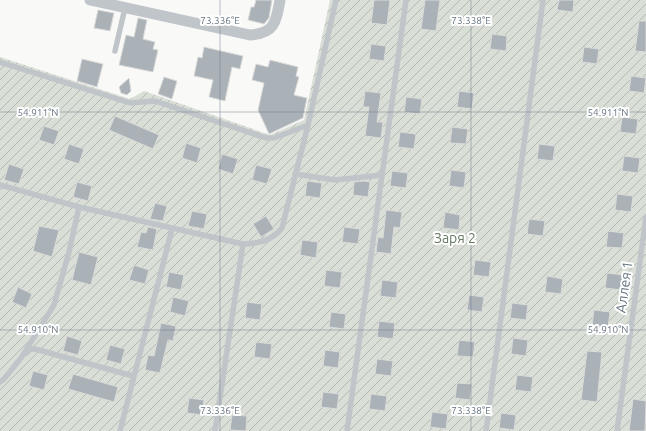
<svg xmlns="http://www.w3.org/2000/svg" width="646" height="431" font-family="Ubuntu,sans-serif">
	<defs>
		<pattern id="garden-furrows" width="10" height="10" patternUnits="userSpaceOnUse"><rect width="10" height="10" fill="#d9ded6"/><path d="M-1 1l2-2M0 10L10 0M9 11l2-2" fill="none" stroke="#b4b9b3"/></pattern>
	</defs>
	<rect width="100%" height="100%" fill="#f9f9f7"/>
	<!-- garden -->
	<path fill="url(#garden-furrows)" d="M 330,0 L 646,0 L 646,431 L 0,431 L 0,57 L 130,99 L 144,91 L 270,135 L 304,120 Z"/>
	<!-- building -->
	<g fill="#aab2b8" stroke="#dbdbd9">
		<path d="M 256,0 L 272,0 L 269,18 L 264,24 L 248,20 L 251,7 L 254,7 Z"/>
		<path d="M 374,0 L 390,0 L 387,25 L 371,23 Z"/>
		<path d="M 425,0 L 440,0 L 436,31 L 421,29 Z"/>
		<path d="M 559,0 L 574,0 L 573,12 L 557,10 Z"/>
		<path d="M 98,10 L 114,13 L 110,31 L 94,28 Z"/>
		<path d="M 138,18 L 147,20 L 143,39 L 155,42 L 153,49 L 158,50 L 153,72 L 119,65 L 126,35 L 134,37 Z"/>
		<path d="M 639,21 L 646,21 L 646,52 L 635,51 Z"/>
		<path d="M 492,34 L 507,36 L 506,51 L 490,49 Z"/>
		<path d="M 371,44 L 386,46 L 384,61 L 369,59 Z"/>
		<path d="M 204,47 L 243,56 L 240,69 L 232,67 L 225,101 L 209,97 L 213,80 L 194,76 L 198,57 L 202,58 Z"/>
		<path d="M 584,47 L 599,49 L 597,64 L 582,62 Z"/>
		<path d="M 82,59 L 103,64 L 97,87 L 77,81 Z"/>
		<path d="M 270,60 L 298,67 L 296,76 L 299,77 L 294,95 L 307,98 L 303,118 L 269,134 L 258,110 L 264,83 L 252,80 L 256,64 L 268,67 Z"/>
		<path d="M 631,76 L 646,78 L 644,93 L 629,91 Z"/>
		<path d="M 164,77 L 177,81 L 172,99 L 158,94 Z"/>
		<path d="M 129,78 L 131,91 L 127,95 L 121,93 L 119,87 Z"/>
		<path d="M 365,91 L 381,93 L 377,122 L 383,122 L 381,138 L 365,136 L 369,107 L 363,107 Z"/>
		<path d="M 459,91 L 474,93 L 472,109 L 457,107 Z"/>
		<path d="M 406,97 L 422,99 L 420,114 L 404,112 Z"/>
		<path d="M 115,116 L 159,135 L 153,149 L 109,130 Z"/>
		<path d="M 622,117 L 638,119 L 636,134 L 620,132 Z"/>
		<path d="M 44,126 L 59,131 L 54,145 L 39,140 Z"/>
		<path d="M 452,127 L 468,129 L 466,144 L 450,143 Z"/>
		<path d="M 400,132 L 416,134 L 414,149 L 398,147 Z"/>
		<path d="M 186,143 L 201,148 L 197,163 L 182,158 Z"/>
		<path d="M 69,144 L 84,149 L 79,164 L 64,159 Z"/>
		<path d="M 539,144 L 555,146 L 553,161 L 537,159 Z"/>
		<path d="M 222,154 L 238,159 L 233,174 L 218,169 Z"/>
		<path d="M 624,156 L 640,158 L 638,173 L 622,171 Z"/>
		<path d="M 9,164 L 24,169 L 19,184 L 4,180 Z"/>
		<path d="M 256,165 L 272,169 L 267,184 L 252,180 Z"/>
		<path d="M 451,170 L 466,172 L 464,188 L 449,186 Z"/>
		<path d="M 392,171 L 408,173 L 406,188 L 390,186 Z"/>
		<path d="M 307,181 L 322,183 L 320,198 L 305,196 Z"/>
		<path d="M 364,181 L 370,182 L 368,197 L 353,195 L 354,182 Z"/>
		<path d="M 77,182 L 92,186 L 88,201 L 73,197 Z"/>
		<path d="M 617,194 L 633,196 L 631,212 L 615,210 Z"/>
		<path d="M 155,203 L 167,206 L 163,221 L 150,219 Z"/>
		<path d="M 386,210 L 402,212 L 400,228 L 394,227 L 391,254 L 376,252 L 378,237 L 383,238 Z"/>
		<path d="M 192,211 L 207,214 L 204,229 L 188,226 Z"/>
		<path d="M 445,212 L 460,215 L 459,230 L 443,228 Z"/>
		<path d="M 266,216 L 274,229 L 261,237 L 253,224 Z"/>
		<path d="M 529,219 L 545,221 L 543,236 L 527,234 Z"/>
		<path d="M 39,226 L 59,230 L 52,257 L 33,251 Z"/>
		<path d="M 148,227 L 157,229 L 153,250 L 137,247 L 141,232 L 146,233 Z"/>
		<path d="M 344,227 L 360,229 L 358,244 L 342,242 Z"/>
		<path d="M 608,231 L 624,233 L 622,248 L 606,247 Z"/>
		<path d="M 302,240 L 318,242 L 316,258 L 300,255 Z"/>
		<path d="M 79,252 L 98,257 L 91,285 L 72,280 Z"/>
		<path d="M 475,260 L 491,262 L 489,277 L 473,275 Z"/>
		<path d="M 134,265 L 149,270 L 145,284 L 129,280 Z"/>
		<path d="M 326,270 L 342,272 L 340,288 L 324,286 Z"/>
		<path d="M 169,272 L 184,275 L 181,290 L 166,287 Z"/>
		<path d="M 607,273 L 623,275 L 621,290 L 605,288 Z"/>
		<path d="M 547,276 L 563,279 L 561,294 L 545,292 Z"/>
		<path d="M 382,280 L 398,282 L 396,298 L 380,296 Z"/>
		<path d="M 18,287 L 32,294 L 26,308 L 12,302 Z"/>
		<path d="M 469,295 L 484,297 L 482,312 L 467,310 Z"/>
		<path d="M 173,297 L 189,301 L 185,316 L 170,312 Z"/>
		<path d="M 247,302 L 262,304 L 260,320 L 245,318 Z"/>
		<path d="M 512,303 L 528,305 L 526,320 L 510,318 Z"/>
		<path d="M 594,310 L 610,312 L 608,328 L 592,326 Z"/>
		<path d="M 331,312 L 346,314 L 344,329 L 329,327 Z"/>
		<path d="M 379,321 L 395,323 L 393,339 L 377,337 Z"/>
		<path d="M 161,323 L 176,326 L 173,341 L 168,340 L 160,373 L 145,370 L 148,355 L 154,356 Z"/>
		<path d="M 67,336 L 82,341 L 78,355 L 63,351 Z"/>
		<path d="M 513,338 L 528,340 L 526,356 L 511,354 Z"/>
		<path d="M 459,340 L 475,342 L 473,357 L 457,356 Z"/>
		<path d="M 256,342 L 272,344 L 270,359 L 254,357 Z"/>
		<path d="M 110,345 L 125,349 L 121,364 L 106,360 Z"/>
		<path d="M 325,350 L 340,352 L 338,368 L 323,366 Z"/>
		<path d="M 587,351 L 602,352 L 597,402 L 581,400 Z"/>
		<path d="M 377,359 L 393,361 L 391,376 L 375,374 Z"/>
		<path d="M 33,371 L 48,375 L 44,390 L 29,386 Z"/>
		<path d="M 73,374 L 118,387 L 114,402 L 68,389 Z"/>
		<path d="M 517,375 L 533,377 L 531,392 L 515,390 Z"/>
		<path d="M 457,383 L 472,384 L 470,400 L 455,398 Z"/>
		<path d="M 323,392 L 339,394 L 337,409 L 321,407 Z"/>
		<path d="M 371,394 L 387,396 L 385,411 L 369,409 Z"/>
		<path d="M 189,398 L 204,400 L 202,415 L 187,413 Z"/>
		<path d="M 633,399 L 646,401 L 645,431 L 629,431 Z"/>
		<path d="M 432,412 L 448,414 L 446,429 L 430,427 Z"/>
		<path d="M 501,413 L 516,415 L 514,430 L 499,428 Z"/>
		<path d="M 232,415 L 247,416 L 246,431 L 230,430 Z"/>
	</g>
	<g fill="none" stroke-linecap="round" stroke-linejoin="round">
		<!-- service -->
		<g stroke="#c0c5c9" stroke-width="5.5">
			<path d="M 115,51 L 125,8"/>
			<path d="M 0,62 L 130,103 L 155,101 L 266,138 L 274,138 L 308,125"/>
			<path d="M 295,174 L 335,180 L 382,175"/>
			<path d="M 0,185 L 79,207 L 243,244 C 258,244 272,241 282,228 L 308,125 L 336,0"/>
			<path d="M 25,354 L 31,349 L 35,349 L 133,376"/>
			<path d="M 0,382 L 4,379 L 21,358 L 54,305 L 69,252 L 79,207"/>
			<path d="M 120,431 L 172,229"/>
			<path d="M 215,431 L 243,244"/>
			<path d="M 347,431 L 406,0"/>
			<path d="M 486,431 L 543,0"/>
			<path d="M 617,431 L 646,217"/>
		</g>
		<!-- minor -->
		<path stroke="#c0c5c9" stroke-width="11" d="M 90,0 L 250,35 C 275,33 276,22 280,0"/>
	</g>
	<!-- ticks -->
	<path fill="none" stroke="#667581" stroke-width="1" stroke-opacity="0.45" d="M 220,0 L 220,431M 471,0 L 471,431M 0,112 L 646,112M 0,330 L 646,330"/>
	<g text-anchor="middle" stroke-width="4" stroke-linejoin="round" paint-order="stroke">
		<!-- park labels -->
		<g font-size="14" fill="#687964" stroke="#fff">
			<text x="455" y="243">Заря 2</text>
		</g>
		<!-- street labels -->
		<g font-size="14" fill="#667581" stroke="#fff">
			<text transform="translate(624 287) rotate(-82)" y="5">Аллея 1</text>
		</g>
	</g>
	<g font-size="10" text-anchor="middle" fill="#667581" stroke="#fff" stroke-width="4" stroke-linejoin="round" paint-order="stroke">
		<text x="220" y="24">73.336°E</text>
		<text x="471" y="24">73.338°E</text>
		<text x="38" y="116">54.911°N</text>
		<text x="608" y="116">54.911°N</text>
		<text x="38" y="333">54.910°N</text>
		<text x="608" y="333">54.910°N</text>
		<text x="220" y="414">73.336°E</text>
		<text x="471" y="414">73.338°E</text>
	</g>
</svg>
